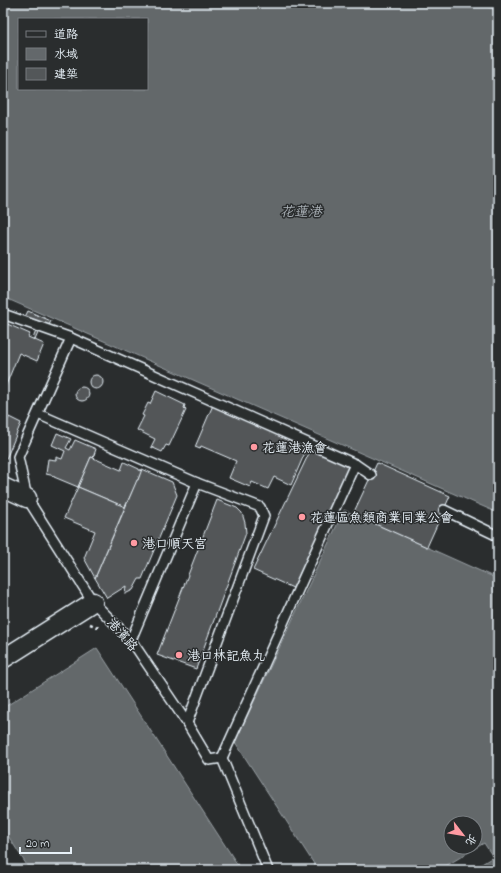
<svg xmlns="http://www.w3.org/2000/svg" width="501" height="873" font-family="'Indie Flower','LXGW WenKai TC',sans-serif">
	<rect width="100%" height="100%" fill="#2a2d2e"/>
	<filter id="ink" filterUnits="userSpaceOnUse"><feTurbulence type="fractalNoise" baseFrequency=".025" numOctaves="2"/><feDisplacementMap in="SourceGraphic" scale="8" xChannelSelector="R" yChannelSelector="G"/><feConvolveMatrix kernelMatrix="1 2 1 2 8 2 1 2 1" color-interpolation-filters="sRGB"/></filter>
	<g filter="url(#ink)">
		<!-- water -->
		<g fill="#63686b" stroke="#989fa3" fill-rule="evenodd">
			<path d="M 3,3 L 478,3 L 498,11 L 498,513 L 3,297 ZM 19,19 L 147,19 L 147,89 L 19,89 Z"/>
			<path d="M 344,510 L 498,579 L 498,870 L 472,870 L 493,857 L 484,843 L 439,870 L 318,870 L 235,742 ZM 451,823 L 475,823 L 475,847 L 451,847 Z"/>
			<path d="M 97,648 L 241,870 L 30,870 L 3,828 L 3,708 Z"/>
		</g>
		<!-- building -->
		<g fill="#535759" stroke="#e8f1f8">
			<path d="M 28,311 L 51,321 L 47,329 L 25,317 Z"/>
			<path d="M 5,323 L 30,334 L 28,337 L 44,344 L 37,361 L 19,353 L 4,390 L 3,326 L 4,327 Z"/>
			<path d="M 38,325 L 41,326 L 35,340 L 33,339 Z"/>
			<circle cx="96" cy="382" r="7"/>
			<circle cx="82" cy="394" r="7"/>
			<path d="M 156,391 L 185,405 L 184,408 L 186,410 L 169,446 L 166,445 L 162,452 L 151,447 L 155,439 L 137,430 L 144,416 L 142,415 L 148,403 L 150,404 Z"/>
			<path d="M 213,405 L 274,431 L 273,433 L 307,448 L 291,485 L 274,477 L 268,489 L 252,482 L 250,487 L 229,478 L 236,461 L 201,446 L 200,449 L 195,447 Z"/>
			<path d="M 9,417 L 21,423 L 4,464 L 3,431 Z"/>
			<path d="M 57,433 L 71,439 L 66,448 L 70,450 L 75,440 L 96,449 L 93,458 L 91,457 L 78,487 L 54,477 L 55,476 L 46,474 L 48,459 L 56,460 L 56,457 L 62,459 L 65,451 L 52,445 Z"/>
			<path d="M 312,447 L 351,465 L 293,588 L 253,570 Z"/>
			<path d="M 91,457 L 121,470 L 124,462 L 139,469 L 139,470 L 142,471 L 125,507 L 78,487 Z"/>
			<path d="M 377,463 L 450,496 L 427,547 L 353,514 Z"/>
			<path d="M 142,469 L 172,482 L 177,495 L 142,579 L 139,579 L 133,590 L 125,594 L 126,586 L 107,598 L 95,578 L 137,480 L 138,480 Z"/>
			<path d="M 78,487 L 125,507 L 95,578 L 84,558 L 95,531 L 64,518 Z"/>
			<path d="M 217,500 L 237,508 L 242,513 L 245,523 L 246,533 L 196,669 L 157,655 Z"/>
		</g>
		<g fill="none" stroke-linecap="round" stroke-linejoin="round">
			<defs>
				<g id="lane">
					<path d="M 3,314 L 71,338 L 355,464 L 371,475"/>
					<path d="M 71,338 L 18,457 L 27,498 L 93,602 L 131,640 L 187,723 L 209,760 L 222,758"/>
					<path d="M 38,414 L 197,483 L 260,507 L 264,516 L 187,723"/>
					<path d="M 444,510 L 498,536"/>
					<path d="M 131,640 L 197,483"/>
					<path d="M 268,870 L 222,758 L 355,464"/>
				</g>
				<g id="street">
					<path d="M 3,487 L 27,498"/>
					<path d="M 3,659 L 93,602"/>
				</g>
			</defs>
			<!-- lane casing -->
			<use href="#lane" stroke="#e8f1f8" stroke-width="12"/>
			<!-- street casing -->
			<use href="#street" stroke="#e8f1f8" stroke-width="21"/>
			<!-- path -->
			<g stroke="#e8f1f8" stroke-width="2.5" stroke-dasharray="3 3" stroke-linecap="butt">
				<path d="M 90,624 L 100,628"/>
				<path d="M 3,867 L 5,870"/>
			</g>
			<!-- lane -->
			<use href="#lane" stroke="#2a2d2e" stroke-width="9"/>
			<!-- street -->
			<use href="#street" stroke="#2a2d2e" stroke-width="18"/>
		</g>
	</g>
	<!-- markers -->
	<g fill="#ff9aa2" stroke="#2a2d2e" stroke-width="1.5">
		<circle cx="254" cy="447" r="4"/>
		<circle cx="302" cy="517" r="4"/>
		<circle cx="134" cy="543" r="4"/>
		<circle cx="179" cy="655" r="4"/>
	</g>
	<g text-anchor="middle" stroke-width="3" stroke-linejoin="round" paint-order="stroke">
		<!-- poi labels -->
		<g font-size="13" fill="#e8f1f8" stroke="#2a2d2e" text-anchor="start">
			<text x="262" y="452">花蓮港漁會</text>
			<text x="310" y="522">花蓮區魚類商業同業公會</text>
			<text x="142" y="548">港口順天宮</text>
			<text x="187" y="660">港口林記魚丸</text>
		</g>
		<!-- street labels -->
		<g font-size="13" fill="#e8f1f8" stroke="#2a2d2e">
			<text transform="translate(123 634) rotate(49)" y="5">港濱路</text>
		</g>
		<!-- water labels -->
		<g font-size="14" font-style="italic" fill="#acb3b9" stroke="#2a2d2e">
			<text x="301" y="216">花蓮港</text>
		</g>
	</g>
	<!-- margin -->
	<rect width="501" height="873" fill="none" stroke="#2a2d2e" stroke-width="16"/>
	<rect x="8" y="8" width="485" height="857" fill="none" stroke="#e8f1f8" stroke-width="1.5" filter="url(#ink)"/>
	<!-- legend -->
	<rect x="18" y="18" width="130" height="72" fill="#2a2d2e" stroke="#767b7f"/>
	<rect x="26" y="31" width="20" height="6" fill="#2a2d2e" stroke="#767b7f"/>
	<text x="54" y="38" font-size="12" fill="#e8f1f8">道路</text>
	<rect x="26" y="48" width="20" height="12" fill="#63686b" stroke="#767b7f"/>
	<text x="54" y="58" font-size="12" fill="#e8f1f8">水域</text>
	<rect x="26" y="68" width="20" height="12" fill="#535759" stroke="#767b7f"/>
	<text x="54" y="78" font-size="12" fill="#e8f1f8">建築</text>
	<!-- north arrow -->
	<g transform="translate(463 835) rotate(121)"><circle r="19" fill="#2a2d2e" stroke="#767b7f"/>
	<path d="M0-3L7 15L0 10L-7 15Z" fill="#ff9aa2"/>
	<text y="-6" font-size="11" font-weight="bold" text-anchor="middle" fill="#e8f1f8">北</text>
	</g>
	<!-- scale -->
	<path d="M20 847v6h51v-6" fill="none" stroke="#e8f1f8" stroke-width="2"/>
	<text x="26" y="847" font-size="12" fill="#e8f1f8" stroke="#2a2d2e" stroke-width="3" paint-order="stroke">20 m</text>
</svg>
